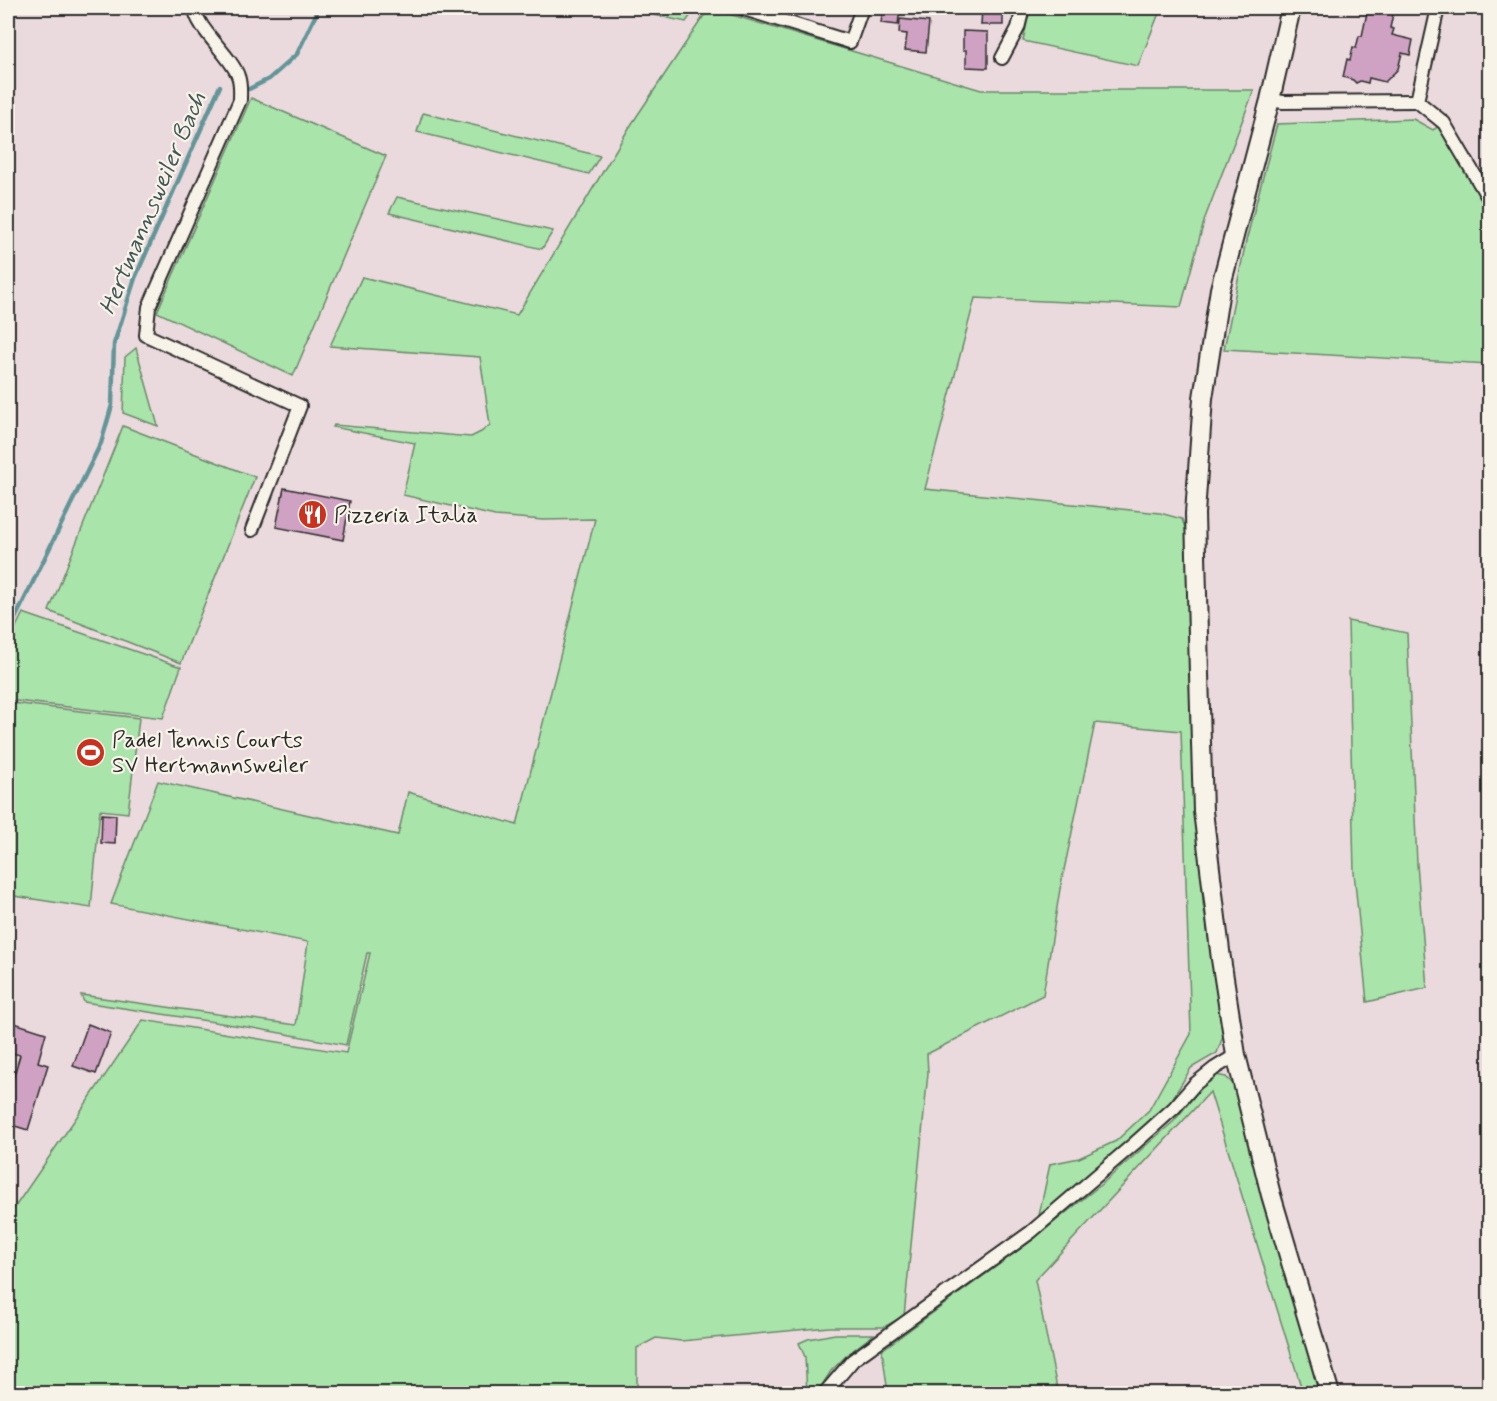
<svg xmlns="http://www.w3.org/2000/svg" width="1497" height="1401" font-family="Mynerve,sans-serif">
	<rect width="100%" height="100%" fill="#ebdadd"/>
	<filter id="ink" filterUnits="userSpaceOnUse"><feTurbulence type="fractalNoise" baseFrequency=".0167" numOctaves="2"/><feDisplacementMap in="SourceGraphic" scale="12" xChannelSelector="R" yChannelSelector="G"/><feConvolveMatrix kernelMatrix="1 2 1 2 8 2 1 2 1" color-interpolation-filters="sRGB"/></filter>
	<g filter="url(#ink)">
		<!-- green -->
		<g fill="#a9e4aa" stroke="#6a886a" stroke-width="1.5">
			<path d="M 622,8 L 688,8 L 695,9 L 686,22 Z"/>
			<path d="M 709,8 L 981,90 L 1254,90 L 1205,218 L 1181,307 L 975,298 L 925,489 L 1160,513 L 1182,519 L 1190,542 L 1192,727 L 1203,903 L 1223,1036 L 1217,1053 L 1191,1068 L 1165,1111 L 1038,1220 L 1050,1164 L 1079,1158 L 1116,1141 L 1149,1110 L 1191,1034 L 1181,731 L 1095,723 L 1060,889 L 1043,995 L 927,1054 L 928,1073 L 904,1316 L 884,1327 L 829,1327 L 681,1341 L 656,1338 L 637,1348 L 637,1393 L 8,1394 L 8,1217 L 143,1020 L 346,1053 L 370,953 L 367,953 L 346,1045 L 253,1028 L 84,1002 L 81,995 L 296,1025 L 308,942 L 111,904 L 158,781 L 398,835 L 408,792 L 517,825 L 595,519 L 543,520 L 495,516 L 403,495 L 415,443 L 333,427 L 334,425 L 471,437 L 481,432 L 490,425 L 480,357 L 330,346 L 362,277 L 517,315 L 629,128 Z"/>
			<path d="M 1030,8 L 1161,8 L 1138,66 L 1023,41 Z"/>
			<path d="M 251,98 L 386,156 L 293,376 L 157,312 Z"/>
			<path d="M 423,113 L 600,156 L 589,174 L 417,132 Z"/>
			<path d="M 1413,119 L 1433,130 L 1444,123 L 1489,201 L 1489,364 L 1224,349 L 1246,241 L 1277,124 Z"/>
			<path d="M 397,197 L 553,231 L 542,249 L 389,213 Z"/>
			<path d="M 136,348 L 158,426 L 123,413 L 125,357 Z"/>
			<path d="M 123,426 L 255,477 L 181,663 L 49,611 Z"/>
			<path d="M 23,613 L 181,667 L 163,718 L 8,700 L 8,643 Z"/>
			<path d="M 1348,621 L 1407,633 L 1417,864 L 1427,988 L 1367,1002 L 1354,872 Z"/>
			<path d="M 12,703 L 139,718 L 128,813 L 100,810 L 91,908 L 8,895 L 8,715 Z"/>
			<path d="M 1216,1075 L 1226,1077 L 1234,1085 L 1322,1393 L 1303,1393 L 1210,1092 L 1035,1280 L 1058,1393 L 888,1393 L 882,1350 L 1031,1241 L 1104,1182 L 1174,1121 L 1206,1082 Z"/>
			<path d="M 835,1334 L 874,1334 L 847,1355 L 831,1371 L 817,1393 L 807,1393 L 805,1357 L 799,1343 L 808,1339 Z"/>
		</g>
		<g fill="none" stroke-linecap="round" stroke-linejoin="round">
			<!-- stream -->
			<g stroke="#649598" stroke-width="4.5">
				<path d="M 249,89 L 269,79 L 297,54 L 319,8"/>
				<path d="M 8,633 L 101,443 L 112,405 L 114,344 L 135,278 L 220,86"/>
			</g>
		</g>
		<!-- building -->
		<g fill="#cfa1c2" stroke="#2b2b2b" stroke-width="1.5">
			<path d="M 883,8 L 900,8 L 898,25 L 881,23 Z"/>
			<path d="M 982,8 L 1003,8 L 1003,25 L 981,25 Z"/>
			<path d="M 1368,8 L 1392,8 L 1391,13 L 1393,14 L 1390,28 L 1394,29 L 1392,35 L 1413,40 L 1410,55 L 1402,53 L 1398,69 L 1385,82 L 1369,78 L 1368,83 L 1360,81 L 1356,83 L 1353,80 L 1343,77 L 1347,59 L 1350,60 L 1353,47 L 1356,48 L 1359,36 L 1362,36 Z"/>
			<path d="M 900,19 L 929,22 L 926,52 L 905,50 L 907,34 L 899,33 Z"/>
			<path d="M 963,31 L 988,32 L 988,68 L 966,67 L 966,50 L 963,50 Z"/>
			<path d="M 284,488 L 350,501 L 343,540 L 276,527 Z"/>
			<path d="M 102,814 L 116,815 L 115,844 L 101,843 Z"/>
			<path d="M 8,1021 L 46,1033 L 38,1062 L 48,1065 L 28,1130 L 8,1124 L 8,1096 L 20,1055 L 8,1052 Z"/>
			<path d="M 88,1024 L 111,1033 L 96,1074 L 73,1066 Z"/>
		</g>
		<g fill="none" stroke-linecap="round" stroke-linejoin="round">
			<defs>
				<g id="street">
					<path d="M 195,8 C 195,27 232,57 238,76 C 241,83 240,93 240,100 L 149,307 L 146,335 L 300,406 L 252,530"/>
					<path d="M 741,8 L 850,42 L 862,8"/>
					<path d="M 1002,58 L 1018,28 L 1023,8"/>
					<path d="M 1270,100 L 1283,102 L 1417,101"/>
					<path d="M 1417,101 L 1444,123 L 1490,201"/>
					<path d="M 1417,101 L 1438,8"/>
					<path d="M 824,1394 L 853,1360 L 1031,1232 L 1135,1143 L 1174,1108 L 1195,1084 L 1215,1068 L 1236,1055"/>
				</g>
				<path id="secondary" d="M 1291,8 L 1270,100 L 1220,289 L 1203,398 L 1195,514 L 1199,674 L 1203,811 L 1221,959 L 1236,1055 L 1271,1195 L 1330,1394"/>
			</defs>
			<!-- street casing -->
			<use href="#street" stroke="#2b2b2b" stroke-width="16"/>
			<!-- secondary casing -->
			<use href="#secondary" stroke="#2b2b2b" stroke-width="22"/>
			<!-- street -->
			<use href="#street" stroke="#f7f3e8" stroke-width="12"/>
			<!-- secondary -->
			<use href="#secondary" stroke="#f7f3e8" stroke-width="18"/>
		</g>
	</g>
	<!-- icons -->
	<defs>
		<symbol id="restaurant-disc" viewBox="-11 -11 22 22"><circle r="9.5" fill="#c8321e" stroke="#f7f3e8"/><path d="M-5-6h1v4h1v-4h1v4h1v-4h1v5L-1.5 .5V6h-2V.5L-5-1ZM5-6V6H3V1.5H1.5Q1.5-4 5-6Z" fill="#fff"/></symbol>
		<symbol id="stadium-disc" viewBox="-11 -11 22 22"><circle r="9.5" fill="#c8321e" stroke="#f7f3e8"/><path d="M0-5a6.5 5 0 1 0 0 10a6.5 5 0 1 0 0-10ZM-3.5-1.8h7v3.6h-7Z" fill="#fff"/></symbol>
	</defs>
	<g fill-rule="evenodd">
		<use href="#restaurant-disc" x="296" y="498" width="33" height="33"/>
		<use href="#stadium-disc" x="74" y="736" width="33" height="33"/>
	</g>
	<g text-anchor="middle" stroke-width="4.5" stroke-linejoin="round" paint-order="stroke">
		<!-- poi labels -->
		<g font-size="22" fill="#2b2b2b" stroke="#f7f3e8" text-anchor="start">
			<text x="334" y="522">Pizzeria Italia</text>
			<text x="112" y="747">Padel Tennis Courts<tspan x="112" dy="25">SV Hertmannsweiler</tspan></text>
		</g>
		<!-- water labels -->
		<g font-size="24" font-style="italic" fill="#435758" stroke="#f7f3e8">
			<text transform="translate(152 203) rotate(-67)" y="8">Hertmannsweiler Bach</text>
		</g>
	</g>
	<!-- margin -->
	<rect width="1497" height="1401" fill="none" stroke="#f7f3e8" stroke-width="30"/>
	<rect x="15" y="15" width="1467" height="1371" fill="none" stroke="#2b2b2b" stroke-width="2" filter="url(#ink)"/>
</svg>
